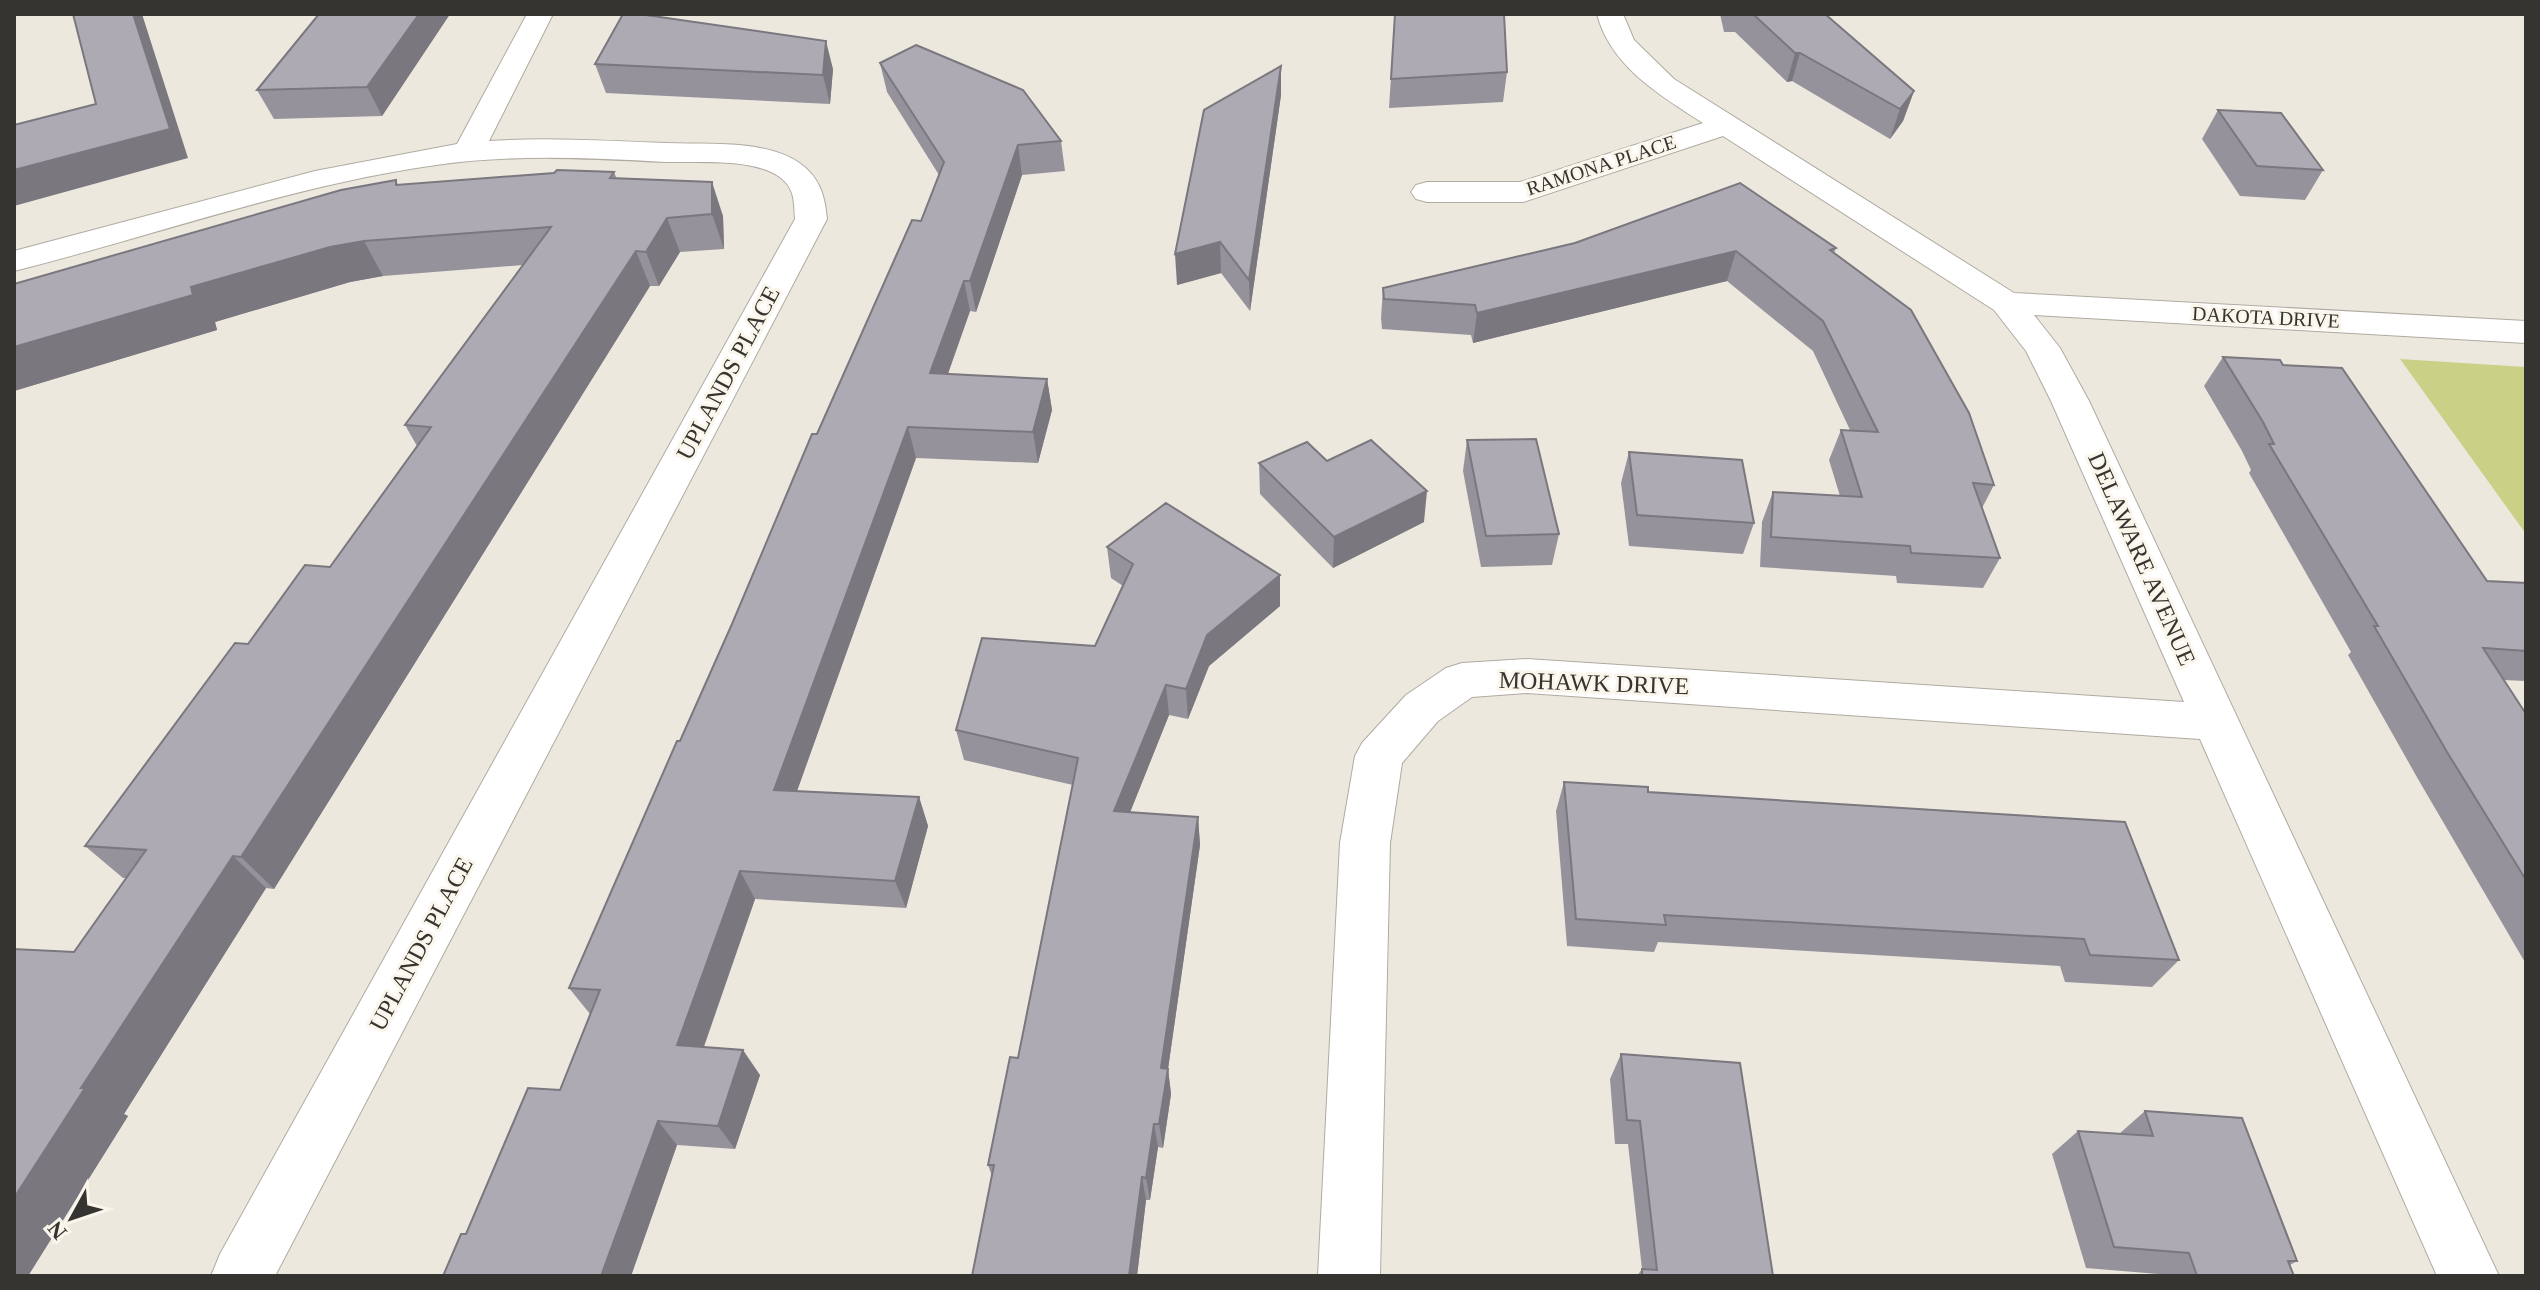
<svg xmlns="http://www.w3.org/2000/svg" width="2540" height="1290" font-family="'Times New Roman',serif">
	<rect width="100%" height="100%" fill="#ede8de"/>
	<!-- green -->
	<path fill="#cad187" d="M 2400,359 L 2526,367 L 2526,534 Z"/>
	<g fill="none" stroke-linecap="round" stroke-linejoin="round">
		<defs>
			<g id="minor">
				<path d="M 527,14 L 553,14 L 489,141 C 548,137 607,141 666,143 C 707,145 762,139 798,162 C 819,176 825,195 827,219 L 275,1276 L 211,1276 L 220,1254 L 795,219 C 794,207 795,194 787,184 C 765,156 698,163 665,162 C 589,158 512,154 436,165 C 293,185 154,236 14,271 L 14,251 L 315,171 L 457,144 Z"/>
				<path d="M 1597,14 L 1623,14 L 1634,40 L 1674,79 L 2014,293 L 2526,321 L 2526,343 L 2034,315 L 2060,348 L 2089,401 L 2499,1276 L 2437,1276 L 2200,739 L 1527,693 L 1472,697 L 1438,721 L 1402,763 L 1390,843 L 1380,1276 L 1318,1276 L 1340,843 L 1355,756 L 1362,743 L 1406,695 L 1446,668 L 1462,663 L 1527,659 L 2184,702 L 2051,401 L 2026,351 L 1994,310 L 1723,136 L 1523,202 L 1427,202 L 1416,199 L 1411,192 L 1416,185 L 1427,182 L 1520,182 L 1703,123 C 1661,96 1610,66 1597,14 Z"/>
			</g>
		</defs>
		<!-- minor casing -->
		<use href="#minor" stroke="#afaba1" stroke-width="2"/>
		<!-- minor -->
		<use href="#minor" fill="#fff" fill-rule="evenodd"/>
	</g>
	<!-- wall -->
	<g fill="#96929b">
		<path d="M 319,14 L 450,14 L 382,116 L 274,119 L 257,90 Z"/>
		<path d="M 1395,14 L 1507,72 L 1503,102 L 1389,108 Z"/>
		<path d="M 1720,14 L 1825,14 L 1914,91 L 1903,121 L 1890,139 L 1792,81 L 1787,82 L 1735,32 L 1724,32 Z"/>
		<path d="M 880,63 L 1061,141 L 1065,171 L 1022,175 L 976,312 L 970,311 L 948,374 L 1047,379 L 1052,410 L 1038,463 L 916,458 L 797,791 L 919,797 L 928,826 L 906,908 L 755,899 L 704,1047 L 760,1075 L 735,1149 L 677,1145 L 631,1276 L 443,1276 L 466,1234 L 560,1090 L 590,1014 L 569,988 L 817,434 L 921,221 L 939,175 L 887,92 Z"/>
		<path d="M 595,64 L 833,69 L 830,104 L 606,93 Z"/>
		<path d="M 1281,66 L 1281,95 L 1250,311 L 1221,273 L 1177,285 Z"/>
		<path d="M 2218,110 L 2323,170 L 2305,200 L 2240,196 L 2202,139 Z"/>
		<path d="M 614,172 L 617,179 L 723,216 L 724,249 L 680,252 L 659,286 L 650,286 L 274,889 L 266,888 L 124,1114 L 128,1116 L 28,1276 L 14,1276 L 74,952 L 126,878 L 123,878 L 85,846 L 248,644 L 330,567 L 417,446 L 405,425 L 523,265 L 383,276 L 350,282 L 215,322 L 217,330 L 14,391 L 396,180 L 398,185 Z"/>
		<path d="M 1575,243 L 1836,248 L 1834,253 L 1994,485 L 1982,508 L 2000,558 L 1983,588 L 1897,583 L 1896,576 L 1760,567 L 1762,522 L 1773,492 L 1840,496 L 1829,460 L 1841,430 L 1850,430 L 1813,351 L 1727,281 L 1473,343 L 1471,335 L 1382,329 L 1381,318 L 1383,288 Z"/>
		<path d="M 2223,357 L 2283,365 L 2487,581 L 2526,583 L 2526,681 L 2503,680 L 2526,714 L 2526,964 L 2418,779 L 2348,655 L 2351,652 L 2249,473 L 2251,470 L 2242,451 L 2204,386 Z"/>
		<path d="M 1467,440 L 1559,534 L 1552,565 L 1481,567 L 1463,471 Z"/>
		<path d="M 1629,452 L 1754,523 L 1743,554 L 1629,546 L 1621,483 Z"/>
		<path d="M 1327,461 L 1424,522 L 1333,568 L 1260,494 L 1259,463 Z"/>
		<path d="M 1107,547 L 1280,575 L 1280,606 L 1209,666 L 1188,719 L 1169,715 L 1130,812 L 1198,817 L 1200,845 L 1168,1069 L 1171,1094 L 1163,1148 L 1158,1147 L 1150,1200 L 1146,1200 L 1137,1276 L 972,1276 L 992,1176 L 988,1165 L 1018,1058 L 1073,785 L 964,760 L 956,730 L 1095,646 L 1123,586 L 1111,578 Z"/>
		<path d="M 1564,782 L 2179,960 L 2152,987 L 2065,982 L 2060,966 L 1658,942 L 1654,952 L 1567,946 L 1556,811 Z"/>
		<path d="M 1621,1054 L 1773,1276 L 1637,1276 L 1642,1269 L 1628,1144 L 1615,1144 L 1610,1079 Z"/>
		<path d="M 2145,1111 L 2297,1261 L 2290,1265 L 2294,1276 L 2159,1276 L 2158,1274 L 2086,1268 L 2052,1154 L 2078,1131 L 2119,1134 Z"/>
	</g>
	<!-- shaded-wall -->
	<g fill="#7a777e">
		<path d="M 133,14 L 142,14 L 188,158 L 14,206 L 14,170 L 170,129 Z"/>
		<path d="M 419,14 L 450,14 L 382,116 L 367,87 Z"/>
		<path d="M 826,41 L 833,69 L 830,104 L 823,75 Z"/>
		<path d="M 1795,53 L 1800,53 L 1792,81 L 1787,82 Z"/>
		<path d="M 1281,66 L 1281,95 L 1250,311 L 1249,280 Z"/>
		<path d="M 1914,91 L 1903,121 L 1890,139 L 1900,109 Z"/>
		<path d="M 1018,145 L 1022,175 L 976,312 L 970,281 Z"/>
		<path d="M 712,182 L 723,216 L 724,249 L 712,214 Z"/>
		<path d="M 667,218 L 680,252 L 659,286 L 646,252 Z"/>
		<path d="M 364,241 L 383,276 L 350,282 L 215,322 L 217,330 L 14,391 L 14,347 L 191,287 L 330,247 Z"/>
		<path d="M 1220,242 L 1221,273 L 1177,285 L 1175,254 Z"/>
		<path d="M 636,251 L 650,286 L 274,889 L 241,857 Z"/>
		<path d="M 1736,251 L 1727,281 L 1473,343 L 1477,313 Z"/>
		<path d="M 964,281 L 970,311 L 937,404 L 930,373 Z"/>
		<path d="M 1047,379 L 1052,410 L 1038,463 L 1033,432 Z"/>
		<path d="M 908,427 L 916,458 L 787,819 L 774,790 Z"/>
		<path d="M 1427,491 L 1424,522 L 1333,568 L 1334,537 Z"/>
		<path d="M 1280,575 L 1280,606 L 1209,666 L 1188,719 L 1186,689 L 1207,635 Z"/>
		<path d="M 1166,685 L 1169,715 L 1119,840 L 1114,811 Z"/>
		<path d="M 919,797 L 928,826 L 906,908 L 895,881 Z"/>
		<path d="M 1198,817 L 1200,845 L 1168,1069 L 1171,1094 L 1163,1148 L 1159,1124 L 1161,1068 Z"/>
		<path d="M 233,856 L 266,888 L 124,1114 L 128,1116 L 28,1276 L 14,1276 L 14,1198 L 81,1088 Z"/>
		<path d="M 740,871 L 755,899 L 695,1071 L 677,1045 Z"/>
		<path d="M 743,1050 L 760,1075 L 735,1149 L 718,1126 Z"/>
		<path d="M 658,1121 L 677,1145 L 631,1276 L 601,1276 Z"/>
		<path d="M 1154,1124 L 1158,1147 L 1150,1200 L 1146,1178 Z"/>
		<path d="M 1142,1177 L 1146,1200 L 1137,1276 L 1129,1276 Z"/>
	</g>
	<!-- building -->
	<g fill="#aeaab4" stroke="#7a777e" stroke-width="2">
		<path d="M 73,14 L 133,14 L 170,129 L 14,170 L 14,125 L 96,104 Z"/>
		<path d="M 319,14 L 419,14 L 367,87 L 257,90 Z"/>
		<path d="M 623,14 L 639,14 L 826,41 L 823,75 L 595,64 Z"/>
		<path d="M 1395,14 L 1504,14 L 1507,72 L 1391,79 Z"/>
		<path d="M 1753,14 L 1825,14 L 1914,91 L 1900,109 L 1800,53 L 1795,53 Z"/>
		<path d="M 916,45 L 1023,90 L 1061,141 L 1018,145 L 970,281 L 964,281 L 930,373 L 1047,379 L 1033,432 L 908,427 L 774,790 L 919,797 L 895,881 L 740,871 L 677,1045 L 743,1050 L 718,1126 L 658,1121 L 601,1276 L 443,1276 L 461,1234 L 466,1234 L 528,1088 L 560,1090 L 600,990 L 569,988 L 677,741 L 680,741 L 732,624 L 812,434 L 817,434 L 912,220 L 921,221 L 944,162 L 880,63 Z"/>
		<path d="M 1281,66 L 1249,280 L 1220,242 L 1175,254 L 1204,110 Z"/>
		<path d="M 2218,110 L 2281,113 L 2323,170 L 2257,166 Z"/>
		<path d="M 557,170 L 614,172 L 610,178 L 712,182 L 712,214 L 667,218 L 646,252 L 636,251 L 241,857 L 233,856 L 81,1088 L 85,1088 L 14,1198 L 14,949 L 74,952 L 146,850 L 85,846 L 235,643 L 248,644 L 305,565 L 330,567 L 431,427 L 405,425 L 551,227 L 364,241 L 330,247 L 191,287 L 193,295 L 14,347 L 14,284 L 341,190 L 396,180 L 396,185 L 554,173 Z"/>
		<path d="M 1740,183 L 1836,248 L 1830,250 L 1911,310 L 1969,413 L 1994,485 L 1973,483 L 2000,558 L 1911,553 L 1910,546 L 1771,537 L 1773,492 L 1862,497 L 1841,430 L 1878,432 L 1823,321 L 1736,251 L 1477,313 L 1475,305 L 1384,299 L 1383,288 L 1575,243 Z"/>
		<path d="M 2223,357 L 2280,360 L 2283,365 L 2342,368 L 2487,581 L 2526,583 L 2526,651 L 2483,648 L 2526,714 L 2526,880 L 2447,752 L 2374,626 L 2378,626 L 2269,444 L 2274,444 L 2263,422 Z"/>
		<path d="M 1536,439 L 1559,534 L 1486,536 L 1467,440 Z"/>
		<path d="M 1371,440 L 1427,491 L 1334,537 L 1259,463 L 1307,442 L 1327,461 Z"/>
		<path d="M 1629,452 L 1742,460 L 1754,523 L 1637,515 Z"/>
		<path d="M 1166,503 L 1280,575 L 1207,635 L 1186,689 L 1166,685 L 1114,811 L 1198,817 L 1161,1068 L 1168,1069 L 1159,1124 L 1154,1124 L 1146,1178 L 1142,1177 L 1129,1276 L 972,1276 L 994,1165 L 988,1165 L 1010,1057 L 1018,1058 L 1078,758 L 956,730 L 982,638 L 1095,646 L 1133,564 L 1107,547 Z"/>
		<path d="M 1564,782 L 1648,787 L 1648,792 L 2125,822 L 2179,960 L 2090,955 L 2084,939 L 1664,915 L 1666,925 L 1576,919 Z"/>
		<path d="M 1621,1054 L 1740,1063 L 1773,1276 L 1642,1276 L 1642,1269 L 1657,1270 L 1640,1121 L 1627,1120 Z"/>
		<path d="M 2145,1111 L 2242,1118 L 2297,1261 L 2288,1261 L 2294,1276 L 2197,1276 L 2189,1253 L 2114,1247 L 2078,1131 L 2153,1136 Z"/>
	</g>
	<g text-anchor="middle" stroke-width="6" stroke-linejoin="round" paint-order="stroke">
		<!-- far-street labels -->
		<g font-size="20" fill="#363430" stroke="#fbf6ec">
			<text transform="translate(1601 165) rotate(-18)" y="7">RAMONA PLACE</text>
			<text transform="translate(2266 317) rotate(3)" y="7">DAKOTA DRIVE</text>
		</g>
		<!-- street labels -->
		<g font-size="24" fill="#363430" stroke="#fbf6ec">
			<text transform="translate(728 373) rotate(-62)" y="8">UPLANDS PLACE</text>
			<text transform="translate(2142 559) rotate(66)" y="8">DELAWARE AVENUE</text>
			<text transform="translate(1594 683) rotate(2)" y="8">MOHAWK DRIVE</text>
			<text transform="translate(421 944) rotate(-62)" y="8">UPLANDS PLACE</text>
		</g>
	</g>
	<!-- border -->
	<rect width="2540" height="1290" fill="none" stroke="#363430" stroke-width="32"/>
	<!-- north arrow -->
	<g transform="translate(72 1218) rotate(230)" stroke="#fbf6ec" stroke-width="6" paint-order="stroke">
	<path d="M0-6L14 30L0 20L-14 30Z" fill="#363430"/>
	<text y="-12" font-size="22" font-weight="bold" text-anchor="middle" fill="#363430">N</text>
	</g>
</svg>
